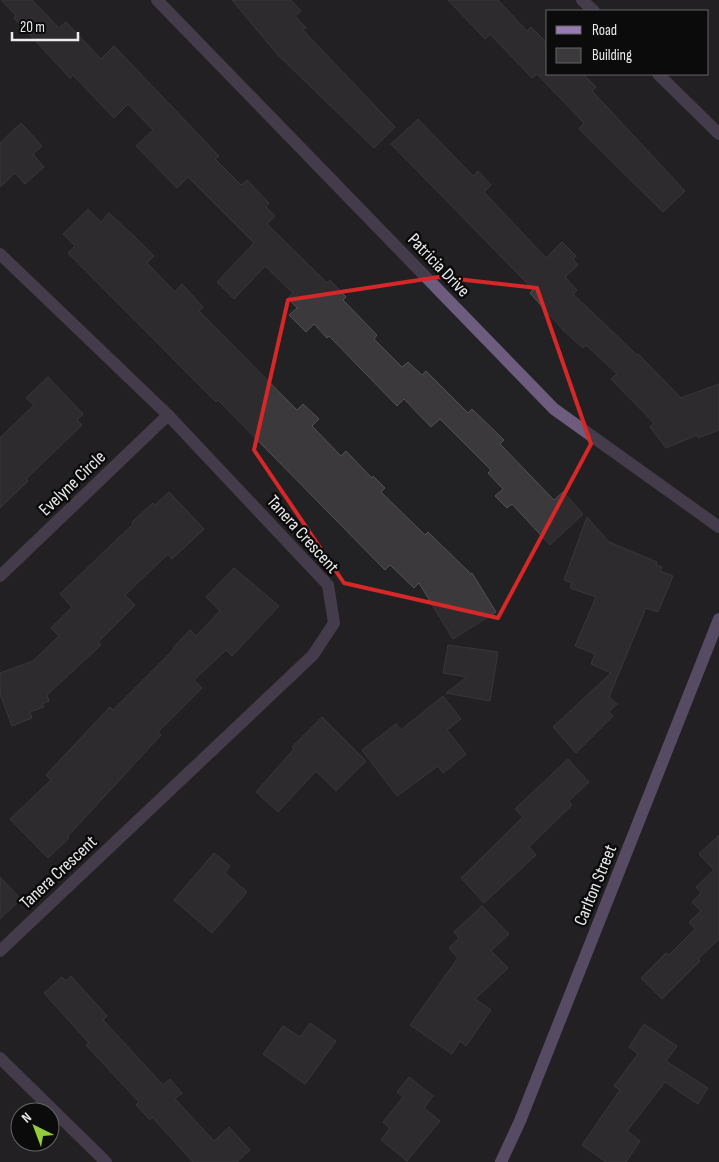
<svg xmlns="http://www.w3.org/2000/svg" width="719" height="1162" font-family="'Sofia Sans Condensed',sans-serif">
	<rect width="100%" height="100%" fill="#222123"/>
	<!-- building -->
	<g fill="#3b393c" stroke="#525053">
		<path d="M 1,0 L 32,0 L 59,28 L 66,22 L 101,59 L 114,46 L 219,156 L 215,159 L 241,185 L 247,180 L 269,203 L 266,207 L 275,216 L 267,224 L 327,283 L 330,280 L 346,297 L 343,300 L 377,335 L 374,339 L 402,367 L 408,362 L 422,375 L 426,371 L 468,413 L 472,409 L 504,440 L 500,444 L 554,500 L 563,492 L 583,514 L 550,545 L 512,504 L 507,508 L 495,496 L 503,489 L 488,473 L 491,470 L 440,419 L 431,427 L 404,399 L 397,406 L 329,336 L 327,338 L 314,324 L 306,332 L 289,315 L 297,308 L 288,298 L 293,293 L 265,266 L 234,299 L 217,282 L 254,243 L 188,177 L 177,188 L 136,146 L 153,130 L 128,104 L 114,118 L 73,75 L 70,78 L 14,18 L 16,15 Z"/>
		<path d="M 232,0 L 291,0 L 301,11 L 295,16 L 306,28 L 303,30 L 395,127 L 374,148 L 277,54 Z"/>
		<path d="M 448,0 L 498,0 L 527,31 L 531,27 L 548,44 L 548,74 L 583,74 L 596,87 L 592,91 L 685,191 L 663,212 L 579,129 L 584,123 L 537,74 L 532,78 L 490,34 L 485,39 Z"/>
		<path d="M 418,119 L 473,176 L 478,171 L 491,185 L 484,192 L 546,258 L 562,242 L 576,256 L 573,259 L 578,265 L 565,277 L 577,290 L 573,294 L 637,355 L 638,354 L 681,398 L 719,384 L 719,430 L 698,438 L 697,435 L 666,448 L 650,427 L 654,423 L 611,379 L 617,374 L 586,345 L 583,348 L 564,331 L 530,293 L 533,290 L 523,279 L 391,144 Z"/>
		<path d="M 21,123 L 42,146 L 33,154 L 44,167 L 25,184 L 15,173 L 0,187 L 0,143 Z"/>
		<path d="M 88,209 L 101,222 L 109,213 L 137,239 L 154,256 L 147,263 L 175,292 L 182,284 L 203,307 L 199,311 L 297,410 L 303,404 L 319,419 L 312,426 L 341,456 L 346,451 L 372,478 L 373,476 L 385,488 L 381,492 L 425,535 L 428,532 L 471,574 L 472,573 L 496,612 L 453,639 L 419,583 L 414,588 L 390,565 L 385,570 L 218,400 L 216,402 L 68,253 L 75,246 L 63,234 Z"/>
		<path d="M 48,377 L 83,414 L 77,420 L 82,425 L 26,479 L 28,481 L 0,508 L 0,438 L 34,405 L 26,398 Z"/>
		<path d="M 169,492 L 204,529 L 172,559 L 168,554 L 125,595 L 135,605 L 98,642 L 101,645 L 47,695 L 49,701 L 42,704 L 44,707 L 30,712 L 32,718 L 12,726 L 0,694 L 0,673 L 33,661 L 59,636 L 51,628 L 72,607 L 60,594 L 133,524 L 132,522 L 153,503 L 155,505 Z"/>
		<path d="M 587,517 L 609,542 L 657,562 L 656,565 L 662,567 L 660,571 L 673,576 L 658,612 L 646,608 L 609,697 L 617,704 L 609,712 L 613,716 L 576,753 L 553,727 L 611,673 L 591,664 L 595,654 L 575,646 L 596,597 L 570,588 L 572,583 L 564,580 Z"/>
		<path d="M 234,568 L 279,606 L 232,656 L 226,650 L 194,680 L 202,688 L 158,732 L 161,735 L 67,837 L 69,838 L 48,858 L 10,819 L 51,780 L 46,775 L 110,707 L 113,710 L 174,649 L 173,648 L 190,630 L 196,636 L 220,611 L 206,597 Z"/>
		<path d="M 448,645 L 498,652 L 490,701 L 446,693 L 467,677 L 443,673 Z"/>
		<path d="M 443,696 L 461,719 L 447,730 L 466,754 L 443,773 L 438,766 L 397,796 L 362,750 L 396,724 L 401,730 Z"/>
		<path d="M 322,717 L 366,761 L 336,791 L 316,771 L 278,812 L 256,792 L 294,749 L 292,747 Z"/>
		<path d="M 568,759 L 589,782 L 569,801 L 572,805 L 529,847 L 536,855 L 484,903 L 461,878 L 523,817 L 515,809 Z"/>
		<path d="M 719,835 L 719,939 L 698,959 L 700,961 L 662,999 L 641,978 L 666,953 L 669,955 L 695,929 L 689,922 L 701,911 L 692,902 L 701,893 L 696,887 L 714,870 L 699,854 Z"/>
		<path d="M 214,853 L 230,866 L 225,873 L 247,892 L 212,933 L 174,900 Z"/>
		<path d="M 0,877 L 21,899 L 0,919 Z"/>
		<path d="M 482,906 L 509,934 L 491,951 L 508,968 L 475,999 L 491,1010 L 466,1046 L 460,1041 L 452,1054 L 410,1025 L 458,958 L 449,948 L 459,938 L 454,932 Z"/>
		<path d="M 71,976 L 107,1016 L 103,1020 L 163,1085 L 170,1079 L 182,1093 L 175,1099 L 214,1141 L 229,1127 L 250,1150 L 237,1162 L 193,1162 L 152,1117 L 150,1120 L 136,1105 L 139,1102 L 86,1045 L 89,1043 L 44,993 L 62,977 L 66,981 Z"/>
		<path d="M 310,1023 L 336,1041 L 305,1084 L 263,1054 L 283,1026 L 300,1037 Z"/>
		<path d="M 644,1024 L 677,1046 L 666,1061 L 708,1088 L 698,1104 L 665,1082 L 627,1131 L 640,1141 L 626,1162 L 606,1162 L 582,1145 L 620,1090 L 614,1086 L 638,1054 L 629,1047 Z"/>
		<path d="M 409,1077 L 433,1096 L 424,1108 L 440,1121 L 407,1161 L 381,1140 L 390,1128 L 383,1122 L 403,1097 L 397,1092 Z"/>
	</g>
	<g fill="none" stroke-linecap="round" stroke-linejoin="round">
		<!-- minor -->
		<g stroke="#6d5c7d" stroke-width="12">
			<path d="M 157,0 L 554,409 L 719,527"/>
			<path d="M 582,0 L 594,11"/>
			<path d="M 658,74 L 719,134"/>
			<path d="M 0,254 L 168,415 L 328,585 L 334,623 L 313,655 L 0,951"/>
			<path d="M 0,576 L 168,415"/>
		</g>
		<!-- tertiary -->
		<path stroke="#6d5c7d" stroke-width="12" d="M 0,1058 L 106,1162"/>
		<!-- secondary -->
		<path stroke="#987cb1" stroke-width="12" d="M 501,1162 L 520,1121 L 719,619"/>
	</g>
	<!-- marked area -->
	<path d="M0 0H719V1162H0ZM 439,277 L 537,288 L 591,444 L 498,618 L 344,583 L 254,450 L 288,300 Z" fill="#222123" fill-opacity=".55" fill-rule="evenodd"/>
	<path fill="none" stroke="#d62828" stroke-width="4" stroke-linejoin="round" d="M 439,277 L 537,288 L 591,444 L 498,618 L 344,583 L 254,450 L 288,300 Z"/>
	<g text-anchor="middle" stroke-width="5" stroke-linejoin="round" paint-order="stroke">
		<!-- street labels -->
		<g font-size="18" fill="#ecebed" stroke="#0b0b0c">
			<text transform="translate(439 265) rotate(46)" y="6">Patricia Drive</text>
			<text transform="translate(72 483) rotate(-44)" y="6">Evelyne Circle</text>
			<text transform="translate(303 534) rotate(48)" y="6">Tanera Crescent</text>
			<text transform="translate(58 872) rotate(-43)" y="6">Tanera Crescent</text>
			<text transform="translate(595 885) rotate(-68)" y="6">Carlton Street</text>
		</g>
	</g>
	<!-- legend -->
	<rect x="546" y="10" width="162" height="65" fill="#0b0b0c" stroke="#656566"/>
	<rect x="556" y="26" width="25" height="8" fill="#987cb1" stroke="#656566"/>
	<text x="592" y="35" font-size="15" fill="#ecebed">Road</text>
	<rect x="556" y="48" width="25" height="15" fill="#3b393c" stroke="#656566"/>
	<text x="592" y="60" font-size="15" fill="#ecebed">Building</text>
	<!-- north arrow -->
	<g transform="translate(35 1127) rotate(318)"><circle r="24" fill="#0b0b0c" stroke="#656566"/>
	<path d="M0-4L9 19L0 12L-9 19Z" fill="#95cc3b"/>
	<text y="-8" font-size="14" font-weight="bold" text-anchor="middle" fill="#ecebed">N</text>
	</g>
	<!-- scale -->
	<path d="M12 32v8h66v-8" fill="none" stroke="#ecebed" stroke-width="2.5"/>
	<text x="20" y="32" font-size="15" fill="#ecebed" stroke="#0b0b0c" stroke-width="4" paint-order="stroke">20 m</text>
</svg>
